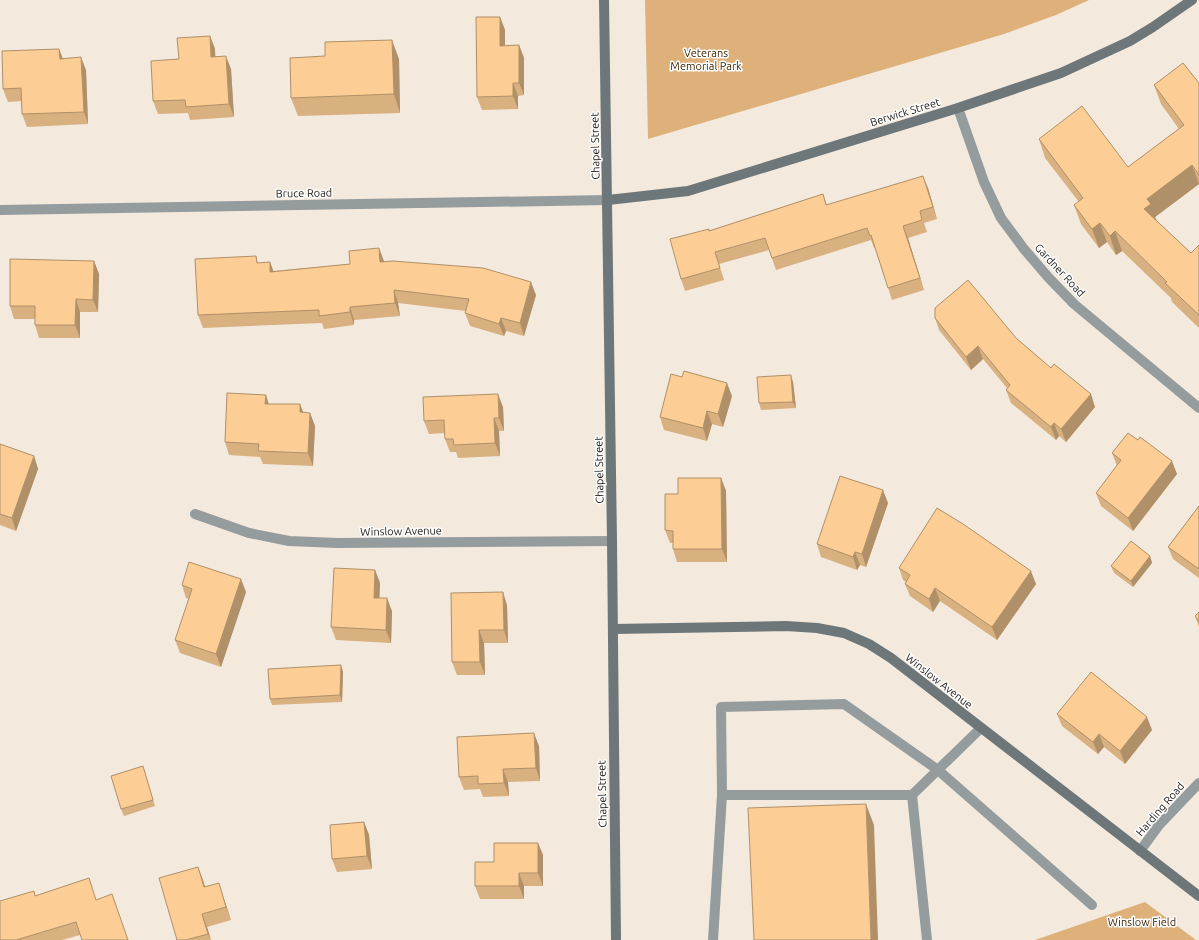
<svg xmlns="http://www.w3.org/2000/svg" width="1199" height="940" font-family="Ubuntu,sans-serif">
	<rect width="100%" height="100%" fill="#f3e9dd"/>
	<!-- green -->
	<g fill="#deb17b">
		<path d="M 645,0 L 1089,0 L 1056,15 L 1004,34 L 648,139 Z"/>
		<path d="M 1145,902 L 1196,940 L 1035,940 Z"/>
	</g>
	<g fill="none" stroke-linecap="round" stroke-linejoin="round">
		<!-- lane -->
		<g stroke="#959c9e" stroke-width="10">
			<path d="M 722,795 L 721,707 L 844,704 L 938,770 L 1092,905"/>
			<path d="M 912,795 L 927,940"/>
			<path d="M 713,940 L 722,795 L 912,795 L 981,728"/>
		</g>
		<!-- street -->
		<g stroke="#959c9e" stroke-width="10">
			<path d="M 958,108 L 984,182 L 1001,218 L 1024,249 L 1048,277 L 1074,304 L 1199,408"/>
			<path d="M 0,210 L 608,200"/>
			<path d="M 195,514 L 249,533 L 289,541 L 337,543 L 612,541"/>
			<path d="M 1140,851 L 1159,825 L 1199,783"/>
		</g>
		<!-- secondary -->
		<g stroke="#6d777a" stroke-width="10">
			<path d="M 604,0 L 612,541 L 616,940"/>
			<path d="M 608,200 L 688,191 L 958,108 L 1061,73 L 1130,41 L 1153,27 L 1192,0"/>
			<path d="M 613,629 L 786,626 L 817,628 L 844,633 L 869,644 L 891,658 L 1199,896"/>
		</g>
	</g>
	<!-- wall -->
	<g fill="#d9b080">
		<path d="M 500,17 L 505,30 L 505,46 L 519,45 L 524,58 L 524,95 L 518,96 L 518,109 L 482,110 L 477,97 Z"/>
		<path d="M 210,36 L 215,49 L 215,57 L 231,69 L 234,117 L 190,120 L 188,113 L 158,114 L 153,101 L 179,59 Z"/>
		<path d="M 59,49 L 63,59 L 86,70 L 88,124 L 27,127 L 22,114 L 22,101 L 8,102 L 3,89 Z"/>
		<path d="M 325,56 L 399,59 L 400,113 L 298,116 L 291,98 Z"/>
		<path d="M 1199,83 L 1199,185 L 1199,184 L 1155,217 L 1157,221 L 1191,253 L 1199,245 L 1199,328 L 1172,302 L 1171,298 L 1122,251 L 1116,255 L 1107,242 L 1099,248 L 1081,224 L 1074,205 L 1079,202 L 1045,158 L 1039,139 L 1128,167 L 1179,129 L 1161,104 L 1154,85 Z"/>
		<path d="M 928,188 L 937,219 L 924,223 L 927,232 L 908,238 L 924,290 L 892,300 L 875,248 L 874,248 L 871,240 L 776,270 L 769,250 L 719,264 L 724,280 L 685,291 L 681,279 L 709,231 L 823,194 L 827,205 Z"/>
		<path d="M 256,256 L 258,263 L 273,271 L 350,264 L 384,262 L 536,295 L 524,336 L 506,331 L 504,336 L 470,326 L 465,313 L 466,311 L 398,303 L 400,316 L 354,320 L 354,325 L 324,329 L 322,323 L 203,328 L 198,315 Z"/>
		<path d="M 94,261 L 99,274 L 98,312 L 80,312 L 80,338 L 39,338 L 35,325 L 35,319 L 14,319 L 10,306 Z"/>
		<path d="M 935,318 L 1016,338 L 1095,407 L 1066,442 L 1059,436 L 1056,440 L 1011,403 L 1006,390 L 1007,388 L 983,359 L 971,370 L 939,330 Z"/>
		<path d="M 793,382 L 796,408 L 761,410 L 759,403 Z"/>
		<path d="M 732,396 L 723,427 L 712,424 L 707,441 L 664,430 L 660,417 Z"/>
		<path d="M 269,404 L 300,404 L 303,413 L 310,413 L 315,426 L 313,466 L 263,464 L 260,457 L 229,455 L 225,442 Z"/>
		<path d="M 503,407 L 504,431 L 499,431 L 500,456 L 458,458 L 456,452 L 450,452 L 445,439 L 445,433 L 429,434 L 424,421 Z"/>
		<path d="M 0,444 L 34,456 L 38,469 L 16,531 L 0,525 Z"/>
		<path d="M 1112,453 L 1177,474 L 1133,531 L 1101,506 L 1096,493 L 1117,466 Z"/>
		<path d="M 721,478 L 726,491 L 727,562 L 677,562 L 673,549 L 673,543 L 670,543 L 665,530 L 678,494 Z"/>
		<path d="M 888,503 L 866,567 L 860,565 L 857,570 L 821,557 L 817,544 Z"/>
		<path d="M 1199,506 L 1199,578 L 1173,559 L 1168,547 Z"/>
		<path d="M 1150,556 L 1152,563 L 1133,587 L 1114,573 L 1111,566 Z"/>
		<path d="M 899,568 L 1036,584 L 997,640 L 940,601 L 933,612 L 910,596 L 905,584 L 906,582 L 903,580 Z"/>
		<path d="M 375,570 L 380,583 L 379,598 L 392,611 L 391,643 L 336,640 L 331,627 Z"/>
		<path d="M 182,585 L 246,592 L 221,667 L 180,653 L 175,640 L 189,599 L 186,598 Z"/>
		<path d="M 451,593 L 507,605 L 508,643 L 484,643 L 485,675 L 457,675 L 452,662 Z"/>
		<path d="M 1199,612 L 1199,627 L 1195,616 Z"/>
		<path d="M 343,672 L 342,702 L 272,705 L 270,699 Z"/>
		<path d="M 1057,714 L 1152,730 L 1125,764 L 1104,747 L 1098,754 L 1062,726 Z"/>
		<path d="M 539,746 L 540,781 L 508,782 L 509,796 L 483,797 L 480,789 L 464,790 L 459,777 Z"/>
		<path d="M 143,766 L 155,806 L 124,816 L 121,809 Z"/>
		<path d="M 364,822 L 369,835 L 372,869 L 337,872 L 332,859 Z"/>
		<path d="M 538,843 L 543,855 L 543,886 L 524,886 L 524,899 L 480,899 L 475,886 L 494,862 Z"/>
		<path d="M 89,878 L 80,935 L 62,940 L 0,940 L 36,896 Z"/>
		<path d="M 203,880 L 205,887 L 223,896 L 231,920 L 207,927 L 211,940 L 177,940 Z"/>
	</g>
	<!-- shaded-wall -->
	<g fill="#b09068">
		<path d="M 500,17 L 505,30 L 505,59 L 500,46 Z"/>
		<path d="M 210,36 L 215,49 L 216,70 L 211,57 Z"/>
		<path d="M 392,40 L 399,59 L 400,113 L 394,94 Z"/>
		<path d="M 519,45 L 524,58 L 524,95 L 519,83 Z"/>
		<path d="M 59,49 L 64,62 L 60,59 Z"/>
		<path d="M 226,56 L 231,69 L 234,117 L 229,104 Z"/>
		<path d="M 81,57 L 86,70 L 88,124 L 84,112 Z"/>
		<path d="M 513,83 L 518,96 L 518,109 L 513,96 Z"/>
		<path d="M 1192,165 L 1199,184 L 1155,217 L 1158,223 L 1144,209 L 1147,199 Z"/>
		<path d="M 923,176 L 928,188 L 937,219 L 933,207 Z"/>
		<path d="M 1100,223 L 1107,242 L 1099,248 L 1092,229 Z"/>
		<path d="M 903,226 L 908,238 L 924,290 L 920,278 Z"/>
		<path d="M 1115,231 L 1122,251 L 1116,255 L 1110,236 Z"/>
		<path d="M 379,248 L 384,261 L 385,275 L 380,262 Z"/>
		<path d="M 94,261 L 99,274 L 98,312 L 93,300 Z"/>
		<path d="M 270,262 L 275,275 L 270,272 Z"/>
		<path d="M 531,282 L 536,295 L 524,336 L 520,323 Z"/>
		<path d="M 394,290 L 398,303 L 400,316 L 395,303 Z"/>
		<path d="M 76,299 L 80,312 L 80,338 L 75,325 Z"/>
		<path d="M 350,307 L 354,320 L 354,325 L 350,312 Z"/>
		<path d="M 501,318 L 506,331 L 504,336 L 499,324 Z"/>
		<path d="M 978,346 L 983,359 L 971,370 L 966,357 Z"/>
		<path d="M 791,375 L 793,382 L 796,408 L 793,402 Z"/>
		<path d="M 727,383 L 732,396 L 723,427 L 718,414 Z"/>
		<path d="M 498,394 L 503,407 L 504,431 L 499,418 Z"/>
		<path d="M 1091,394 L 1095,407 L 1066,442 L 1061,429 Z"/>
		<path d="M 266,395 L 270,408 L 265,404 Z"/>
		<path d="M 300,404 L 305,417 L 300,412 Z"/>
		<path d="M 707,411 L 712,424 L 707,441 L 703,428 Z"/>
		<path d="M 310,413 L 315,426 L 313,466 L 308,453 Z"/>
		<path d="M 494,418 L 499,431 L 500,456 L 495,443 Z"/>
		<path d="M 1054,423 L 1059,436 L 1056,440 L 1051,427 Z"/>
		<path d="M 34,456 L 38,469 L 16,531 L 12,518 Z"/>
		<path d="M 1172,461 L 1177,474 L 1133,531 L 1128,518 Z"/>
		<path d="M 721,478 L 726,491 L 727,562 L 722,549 Z"/>
		<path d="M 883,490 L 888,503 L 866,567 L 862,554 Z"/>
		<path d="M 855,552 L 860,565 L 857,570 L 853,557 Z"/>
		<path d="M 1150,556 L 1152,563 L 1133,587 L 1131,581 Z"/>
		<path d="M 375,570 L 380,583 L 379,611 L 374,598 Z"/>
		<path d="M 1031,571 L 1036,584 L 997,640 L 992,627 Z"/>
		<path d="M 241,579 L 246,592 L 221,667 L 216,654 Z"/>
		<path d="M 935,588 L 940,601 L 933,612 L 929,599 Z"/>
		<path d="M 503,592 L 507,605 L 508,643 L 504,630 Z"/>
		<path d="M 387,598 L 392,611 L 391,643 L 386,630 Z"/>
		<path d="M 479,630 L 484,643 L 485,675 L 480,662 Z"/>
		<path d="M 341,665 L 343,672 L 342,702 L 340,695 Z"/>
		<path d="M 1147,717 L 1152,730 L 1125,764 L 1120,751 Z"/>
		<path d="M 534,733 L 539,746 L 540,781 L 536,768 Z"/>
		<path d="M 1099,734 L 1104,747 L 1098,754 L 1093,742 Z"/>
		<path d="M 503,769 L 508,782 L 509,796 L 504,783 Z"/>
		<path d="M 866,804 L 874,825 L 878,940 L 871,940 Z"/>
		<path d="M 364,822 L 369,835 L 372,869 L 367,856 Z"/>
		<path d="M 538,843 L 543,855 L 543,886 L 538,873 Z"/>
		<path d="M 198,867 L 203,880 L 209,900 L 204,887 Z"/>
		<path d="M 519,873 L 524,886 L 524,899 L 519,886 Z"/>
		<path d="M 219,883 L 223,896 L 231,920 L 226,907 Z"/>
		<path d="M 202,914 L 207,927 L 211,940 L 208,934 Z"/>
	</g>
	<!-- building -->
	<g fill="#fccd95" stroke="#b09068">
		<path d="M 476,17 L 500,17 L 500,46 L 519,45 L 519,83 L 513,83 L 513,96 L 477,97 Z"/>
		<path d="M 210,36 L 211,57 L 226,56 L 229,104 L 186,107 L 185,100 L 153,101 L 151,61 L 179,59 L 177,38 Z"/>
		<path d="M 392,40 L 394,94 L 291,98 L 290,58 L 325,56 L 325,42 Z"/>
		<path d="M 59,49 L 60,59 L 81,57 L 84,112 L 22,114 L 21,88 L 3,89 L 2,51 Z"/>
		<path d="M 1183,63 L 1199,83 L 1199,175 L 1192,165 L 1147,199 L 1151,204 L 1144,209 L 1191,253 L 1199,245 L 1199,315 L 1165,283 L 1167,282 L 1115,231 L 1110,236 L 1100,223 L 1092,229 L 1074,205 L 1083,198 L 1039,139 L 1082,106 L 1128,167 L 1184,125 L 1154,85 Z"/>
		<path d="M 923,176 L 933,207 L 920,211 L 922,220 L 903,226 L 920,278 L 888,288 L 871,235 L 870,236 L 867,228 L 772,258 L 765,238 L 715,252 L 720,268 L 681,279 L 670,239 L 709,229 L 709,231 L 823,194 L 826,205 Z"/>
		<path d="M 379,248 L 380,262 L 393,261 L 483,268 L 531,282 L 520,323 L 501,318 L 499,324 L 465,313 L 469,299 L 394,290 L 395,303 L 350,307 L 350,312 L 319,316 L 319,310 L 198,315 L 195,259 L 256,256 L 257,263 L 270,262 L 270,272 L 350,264 L 349,251 Z"/>
		<path d="M 10,259 L 94,261 L 93,300 L 76,299 L 75,325 L 35,325 L 35,306 L 10,306 Z"/>
		<path d="M 968,280 L 1016,338 L 1051,368 L 1054,364 L 1091,394 L 1061,429 L 1054,423 L 1051,427 L 1006,390 L 1010,385 L 978,346 L 966,357 L 935,318 L 935,308 Z"/>
		<path d="M 684,371 L 727,383 L 718,414 L 707,411 L 703,428 L 660,417 L 671,374 L 682,377 Z"/>
		<path d="M 791,375 L 793,402 L 759,403 L 757,377 Z"/>
		<path d="M 227,393 L 266,395 L 265,404 L 300,404 L 300,412 L 310,413 L 308,453 L 258,451 L 259,444 L 225,442 Z"/>
		<path d="M 498,394 L 499,418 L 494,418 L 495,443 L 454,445 L 453,439 L 445,439 L 444,420 L 424,421 L 423,397 Z"/>
		<path d="M 1128,433 L 1138,440 L 1140,437 L 1172,461 L 1128,518 L 1096,493 L 1121,460 L 1112,453 Z"/>
		<path d="M 0,444 L 34,456 L 12,518 L 0,514 Z"/>
		<path d="M 840,476 L 883,490 L 862,554 L 855,552 L 853,557 L 817,544 Z"/>
		<path d="M 678,478 L 721,478 L 722,549 L 673,549 L 673,531 L 665,530 L 665,494 L 678,494 Z"/>
		<path d="M 1199,506 L 1199,569 L 1168,547 Z"/>
		<path d="M 937,508 L 963,524 L 1031,571 L 992,627 L 935,588 L 929,599 L 905,584 L 910,575 L 899,568 Z"/>
		<path d="M 1131,541 L 1150,556 L 1131,581 L 1111,566 Z"/>
		<path d="M 189,562 L 241,579 L 216,654 L 175,640 L 192,589 L 182,585 Z"/>
		<path d="M 334,568 L 375,570 L 374,598 L 387,598 L 386,630 L 331,627 Z"/>
		<path d="M 503,592 L 504,630 L 479,630 L 480,662 L 452,662 L 451,593 Z"/>
		<path d="M 1199,612 L 1199,621 L 1195,616 Z"/>
		<path d="M 341,665 L 340,695 L 270,699 L 268,669 Z"/>
		<path d="M 1091,672 L 1147,717 L 1120,751 L 1099,734 L 1093,742 L 1057,714 Z"/>
		<path d="M 534,733 L 536,768 L 503,769 L 504,783 L 478,784 L 478,776 L 459,777 L 457,737 Z"/>
		<path d="M 143,766 L 153,800 L 121,809 L 111,776 Z"/>
		<path d="M 866,804 L 871,940 L 754,940 L 748,808 Z"/>
		<path d="M 364,822 L 367,856 L 332,859 L 330,825 Z"/>
		<path d="M 494,843 L 538,843 L 538,873 L 519,873 L 519,886 L 475,886 L 475,862 L 494,862 Z"/>
		<path d="M 198,867 L 204,887 L 219,883 L 226,907 L 202,914 L 208,934 L 186,940 L 177,940 L 159,878 Z"/>
		<path d="M 89,878 L 96,900 L 112,894 L 128,940 L 82,940 L 76,922 L 16,940 L 0,940 L 0,901 L 34,891 L 35,896 Z"/>
	</g>
	<g text-anchor="middle" stroke-width="3" stroke-linejoin="round" paint-order="stroke">
		<!-- park labels -->
		<g font-size="11" fill="#3c2505" stroke="#fff">
			<text x="706" y="57">Veterans<tspan x="706" dy="13">Memorial Park</tspan></text>
			<text x="1142" y="926">Winslow Field</text>
		</g>
		<!-- street labels -->
		<g font-size="11" fill="#24201c" stroke="#fff">
			<text transform="translate(905 112) rotate(-17)" y="4">Berwick Street</text>
			<text transform="translate(595 146) rotate(-91)" y="4">Chapel Street</text>
			<text transform="translate(304 193) rotate(-1)" y="4">Bruce Road</text>
			<text transform="translate(1060 270) rotate(47)" y="4">Gardner Road</text>
			<text transform="translate(599 470) rotate(-91)" y="4">Chapel Street</text>
			<text transform="translate(401 531) rotate(-1)" y="4">Winslow Avenue</text>
			<text transform="translate(939 681) rotate(38)" y="4">Winslow Avenue</text>
			<text transform="translate(602 794) rotate(-91)" y="4">Chapel Street</text>
			<text transform="translate(1160 809) rotate(-49)" y="4">Harding Road</text>
		</g>
	</g>
</svg>
